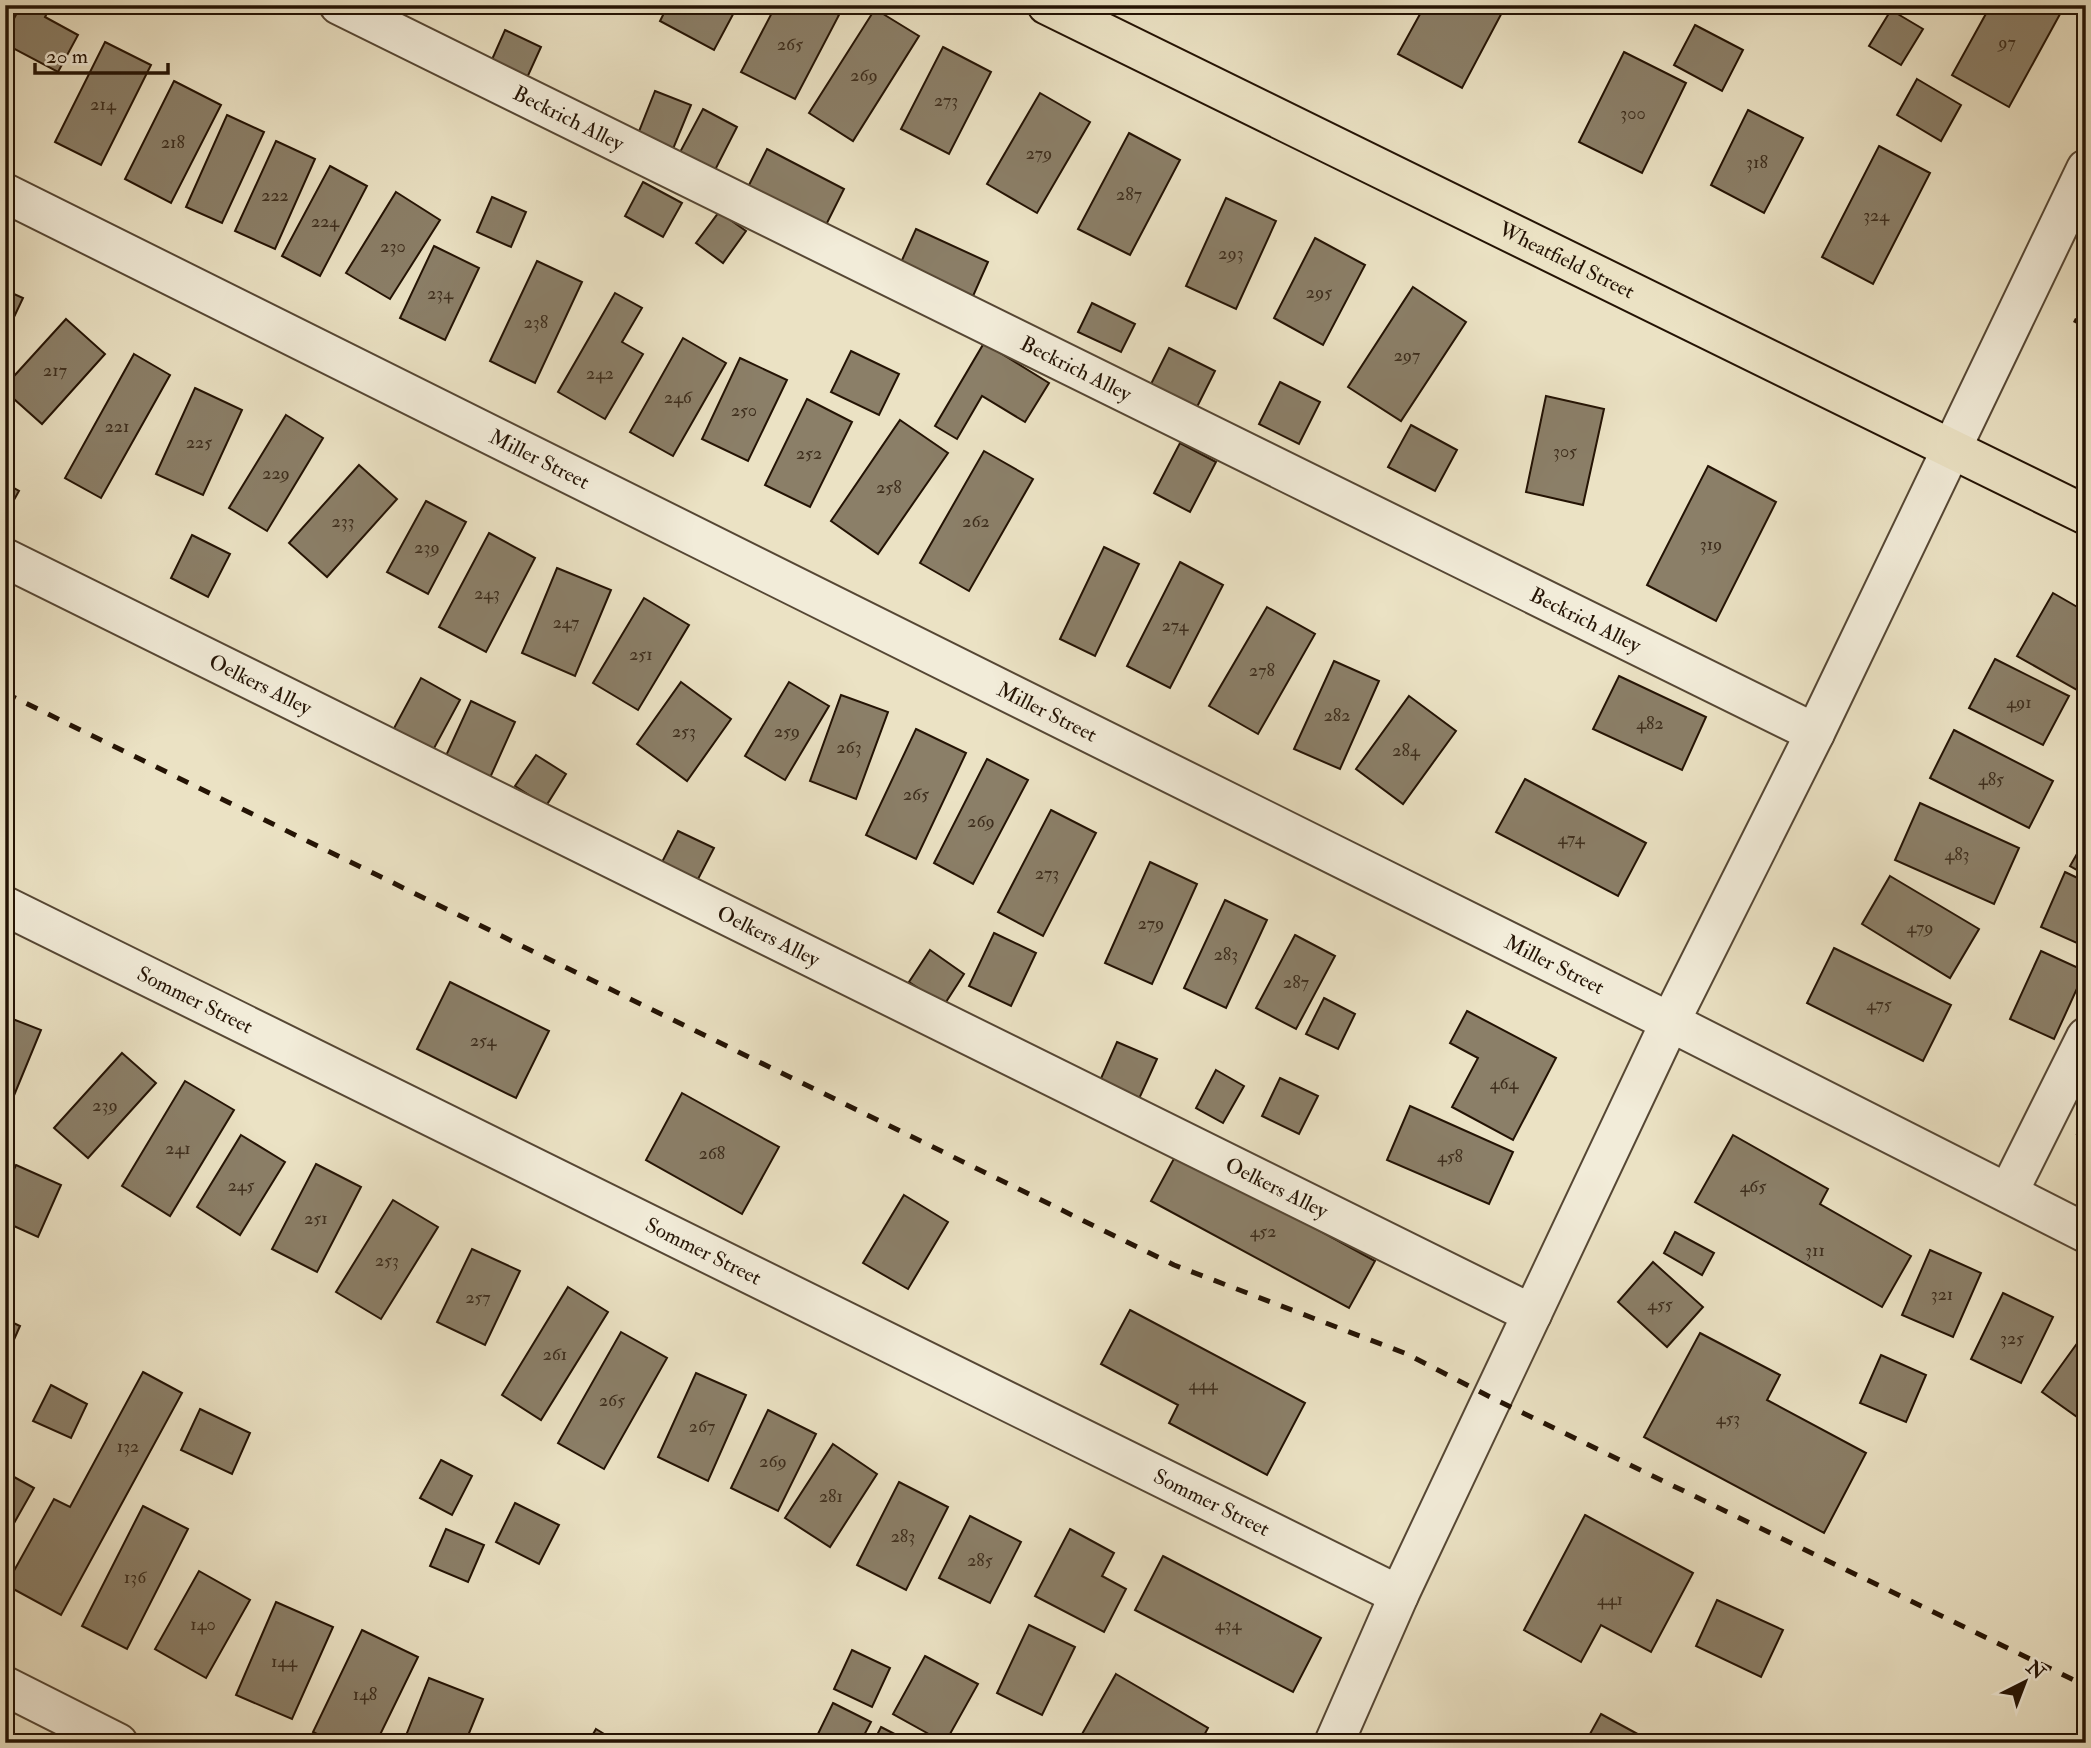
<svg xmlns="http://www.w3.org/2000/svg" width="2091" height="1748" font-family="'IM FELL Double Pica',serif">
	<rect width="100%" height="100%" fill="#ebe2c4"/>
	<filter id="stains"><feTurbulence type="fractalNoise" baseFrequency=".00286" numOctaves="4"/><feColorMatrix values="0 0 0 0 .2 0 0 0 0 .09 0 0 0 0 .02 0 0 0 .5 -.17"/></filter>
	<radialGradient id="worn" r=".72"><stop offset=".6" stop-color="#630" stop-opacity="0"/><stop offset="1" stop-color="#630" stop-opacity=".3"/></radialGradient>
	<!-- building -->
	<g fill="#8b7f68" stroke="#241304" stroke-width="2">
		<path d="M 21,5 L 51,5 L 45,17 L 78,35 L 58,72 L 5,44 L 5,36 Z"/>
		<path d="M 668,5 L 738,5 L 714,50 L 660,21 Z"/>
		<path d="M 776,5 L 820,5 L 839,15 L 795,99 L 741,72 Z"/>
		<path d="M 1425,5 L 1506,5 L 1462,88 L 1398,54 Z"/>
		<path d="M 1980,5 L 2065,5 L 2009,107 L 1952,75 L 1988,10 Z"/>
		<path d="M 875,9 L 919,36 L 853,141 L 809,113 Z"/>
		<path d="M 1891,10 L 1923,29 L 1901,65 L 1869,46 Z"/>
		<path d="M 1695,25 L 1743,50 L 1722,91 L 1674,65 Z"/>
		<path d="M 505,30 L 541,47 L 526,80 L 490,64 Z"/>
		<path d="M 105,42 L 151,65 L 101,165 L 55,142 Z"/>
		<path d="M 943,47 L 991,72 L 949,154 L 901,129 Z"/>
		<path d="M 1624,52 L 1686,83 L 1642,173 L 1579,142 Z"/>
		<path d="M 1917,79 L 1961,105 L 1941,141 L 1897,115 Z"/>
		<path d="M 174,81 L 221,105 L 171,203 L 125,179 Z"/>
		<path d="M 655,91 L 691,105 L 673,149 L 638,134 Z"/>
		<path d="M 1040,93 L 1090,122 L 1037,213 L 987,184 Z"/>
		<path d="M 703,109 L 737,127 L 714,172 L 679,154 Z"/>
		<path d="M 1748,110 L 1803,138 L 1764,213 L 1711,185 Z"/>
		<path d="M 227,115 L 264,132 L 222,223 L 186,207 Z"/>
		<path d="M 1129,133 L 1180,160 L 1130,255 L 1078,229 Z"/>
		<path d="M 276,141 L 315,159 L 275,249 L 235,231 Z"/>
		<path d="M 1879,146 L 1930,173 L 1873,284 L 1822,257 Z"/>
		<path d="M 767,149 L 844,189 L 823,231 L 746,191 Z"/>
		<path d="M 330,166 L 367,186 L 320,276 L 282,256 Z"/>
		<path d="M 643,182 L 682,203 L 663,237 L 625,216 Z"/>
		<path d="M 396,192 L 440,220 L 390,299 L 346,273 Z"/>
		<path d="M 492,197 L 526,212 L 511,247 L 477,232 Z"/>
		<path d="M 1226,198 L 1276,221 L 1236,309 L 1186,286 Z"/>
		<path d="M 719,212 L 746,231 L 723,263 L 696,243 Z"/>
		<path d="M 916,229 L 988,262 L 970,303 L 898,269 Z"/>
		<path d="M 1315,238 L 1365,265 L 1323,345 L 1274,318 Z"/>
		<path d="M 434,246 L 479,268 L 445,340 L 400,318 Z"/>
		<path d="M 537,261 L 582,282 L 535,383 L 490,361 Z"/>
		<path d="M 1413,287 L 1466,322 L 1401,421 L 1348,387 Z"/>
		<path d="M 5,290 L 23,298 L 5,336 Z"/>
		<path d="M 615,293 L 642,308 L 622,342 L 643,354 L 605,419 L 558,392 Z"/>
		<path d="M 1092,303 L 1135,324 L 1121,352 L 1078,332 Z"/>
		<path d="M 66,319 L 105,354 L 42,424 L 5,391 L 5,386 Z"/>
		<path d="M 683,338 L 726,363 L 673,456 L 630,432 Z"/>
		<path d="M 984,343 L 1049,383 L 1025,422 L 982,396 L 957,439 L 935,426 Z"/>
		<path d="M 1169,348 L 1215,371 L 1195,411 L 1149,388 Z"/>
		<path d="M 851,351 L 899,374 L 879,415 L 831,392 Z"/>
		<path d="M 134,354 L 170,375 L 101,498 L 65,478 Z"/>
		<path d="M 740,358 L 787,380 L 748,461 L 702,439 Z"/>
		<path d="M 1280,382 L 1320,402 L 1299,444 L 1259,424 Z"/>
		<path d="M 195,388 L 242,410 L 203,495 L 156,474 Z"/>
		<path d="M 1546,396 L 1604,409 L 1583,505 L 1526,492 Z"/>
		<path d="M 807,399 L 852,422 L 810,507 L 765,485 Z"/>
		<path d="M 286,415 L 323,438 L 267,531 L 229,508 Z"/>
		<path d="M 900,420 L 948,453 L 878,554 L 831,521 Z"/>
		<path d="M 1411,425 L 1457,450 L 1435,491 L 1388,467 Z"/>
		<path d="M 1180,443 L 1216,462 L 1190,512 L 1154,493 Z"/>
		<path d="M 984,451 L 1033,479 L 969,591 L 920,563 Z"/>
		<path d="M 359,465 L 397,499 L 327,577 L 289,543 Z"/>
		<path d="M 1708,466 L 1776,502 L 1716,621 L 1647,585 Z"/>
		<path d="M 5,483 L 19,491 L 5,516 Z"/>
		<path d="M 426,501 L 466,522 L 428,594 L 387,572 Z"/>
		<path d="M 489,533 L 535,558 L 486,652 L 439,627 Z"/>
		<path d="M 192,535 L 230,554 L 208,597 L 171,578 Z"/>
		<path d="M 1104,547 L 1139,564 L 1095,656 L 1060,639 Z"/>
		<path d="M 1180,562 L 1223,585 L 1170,688 L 1127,666 Z"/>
		<path d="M 557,568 L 611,590 L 575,676 L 522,653 Z"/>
		<path d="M 2053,593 L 2086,612 L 2086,695 L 2017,656 Z"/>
		<path d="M 644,598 L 689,625 L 638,710 L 593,683 Z"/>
		<path d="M 1267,607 L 1315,634 L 1258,734 L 1209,706 Z"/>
		<path d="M 1995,659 L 2069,696 L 2043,745 L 1969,708 Z"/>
		<path d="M 1334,661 L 1379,681 L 1340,769 L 1294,749 Z"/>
		<path d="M 1619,676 L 1706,717 L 1682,770 L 1593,729 Z"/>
		<path d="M 421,678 L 460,700 L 432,752 L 393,730 Z"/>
		<path d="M 681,682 L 731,719 L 687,781 L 637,744 Z"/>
		<path d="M 789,682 L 829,706 L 785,780 L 745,756 Z"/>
		<path d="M 841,695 L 888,712 L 856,799 L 810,781 Z"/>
		<path d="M 1409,696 L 1456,731 L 1403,804 L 1356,769 Z"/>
		<path d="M 471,701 L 515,722 L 489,780 L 444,760 Z"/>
		<path d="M 916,729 L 966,753 L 916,859 L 866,835 Z"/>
		<path d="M 1954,730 L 2053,781 L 2029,828 L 1930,778 Z"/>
		<path d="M 536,755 L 566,774 L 546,806 L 515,786 Z"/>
		<path d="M 987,759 L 1028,780 L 973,884 L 934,863 Z"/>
		<path d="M 1525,779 L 1646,843 L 1618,896 L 1496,832 Z"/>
		<path d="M 1920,803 L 2019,848 L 1994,904 L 1895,860 Z"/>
		<path d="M 1051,810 L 1096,833 L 1043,936 L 998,912 Z"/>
		<path d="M 678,831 L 714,848 L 696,883 L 660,866 Z"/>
		<path d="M 2086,838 L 2086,875 L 2070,866 Z"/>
		<path d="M 1150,862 L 1197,884 L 1152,984 L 1105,963 Z"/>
		<path d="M 2065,872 L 2086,882 L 2086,947 L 2041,927 Z"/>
		<path d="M 1890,876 L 1979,929 L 1950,978 L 1862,924 Z"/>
		<path d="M 1225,900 L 1267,920 L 1226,1008 L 1184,988 Z"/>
		<path d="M 994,933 L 1036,953 L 1011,1006 L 969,986 Z"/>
		<path d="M 1295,935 L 1335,956 L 1296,1029 L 1256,1008 Z"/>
		<path d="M 1834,948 L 1951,1005 L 1923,1061 L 1807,1003 Z"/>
		<path d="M 930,950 L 964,974 L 944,1005 L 909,982 Z"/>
		<path d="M 2041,951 L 2085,971 L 2054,1039 L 2010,1019 Z"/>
		<path d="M 450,982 L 549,1031 L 516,1098 L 417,1049 Z"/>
		<path d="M 1324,998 L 1355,1014 L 1338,1049 L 1306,1034 Z"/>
		<path d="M 1467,1011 L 1556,1058 L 1513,1140 L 1452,1107 L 1478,1058 L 1450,1043 Z"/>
		<path d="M 5,1016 L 41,1030 L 8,1110 L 5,1109 Z"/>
		<path d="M 1117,1042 L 1157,1059 L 1138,1101 L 1099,1083 Z"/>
		<path d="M 122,1053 L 156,1083 L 88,1158 L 54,1128 Z"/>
		<path d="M 1216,1070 L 1244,1086 L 1223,1123 L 1196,1108 Z"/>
		<path d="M 1280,1078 L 1318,1096 L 1299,1134 L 1262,1116 Z"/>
		<path d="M 185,1081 L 234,1110 L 170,1216 L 122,1186 Z"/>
		<path d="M 682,1093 L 779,1147 L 742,1214 L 646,1160 Z"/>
		<path d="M 1410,1106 L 1513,1152 L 1489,1204 L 1387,1160 Z"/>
		<path d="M 2086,1115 L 2086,1138 L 2077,1134 Z"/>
		<path d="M 241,1135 L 285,1162 L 240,1235 L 197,1207 Z"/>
		<path d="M 1733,1135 L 1828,1189 L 1820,1204 L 1911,1256 L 1882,1307 L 1695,1202 Z"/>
		<path d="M 1177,1153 L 1375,1261 L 1349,1308 L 1151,1201 Z"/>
		<path d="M 316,1164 L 361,1187 L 317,1272 L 272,1249 Z"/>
		<path d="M 16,1165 L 61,1185 L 38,1237 L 5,1222 L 5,1189 Z"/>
		<path d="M 904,1195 L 948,1222 L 908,1289 L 863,1263 Z"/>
		<path d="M 393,1200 L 438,1227 L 381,1319 L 336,1292 Z"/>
		<path d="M 1675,1232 L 1714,1253 L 1702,1275 L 1664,1253 Z"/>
		<path d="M 472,1249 L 520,1271 L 485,1345 L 437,1322 Z"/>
		<path d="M 1930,1250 L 1981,1273 L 1953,1337 L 1902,1315 Z"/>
		<path d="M 1653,1262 L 1703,1307 L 1667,1347 L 1618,1302 Z"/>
		<path d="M 568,1287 L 608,1312 L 541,1420 L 502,1395 Z"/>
		<path d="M 2003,1293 L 2053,1317 L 2021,1383 L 1971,1359 Z"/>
		<path d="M 1130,1310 L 1305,1403 L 1267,1475 L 1169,1423 L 1178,1405 L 1101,1364 Z"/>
		<path d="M 5,1319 L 20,1326 L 5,1360 Z"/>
		<path d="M 2086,1331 L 2086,1411 L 2080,1419 L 2042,1392 Z"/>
		<path d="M 621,1332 L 667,1358 L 604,1469 L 558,1443 Z"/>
		<path d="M 1700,1333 L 1780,1375 L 1767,1400 L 1866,1453 L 1824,1533 L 1644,1437 Z"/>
		<path d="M 1881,1355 L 1926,1375 L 1906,1422 L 1860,1403 Z"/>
		<path d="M 143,1372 L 182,1393 L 61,1615 L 6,1585 L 54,1499 L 70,1507 Z"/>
		<path d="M 696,1373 L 746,1395 L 708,1481 L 658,1457 Z"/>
		<path d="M 51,1385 L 87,1404 L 71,1438 L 33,1421 Z"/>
		<path d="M 200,1409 L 250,1433 L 232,1474 L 181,1450 Z"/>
		<path d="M 768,1410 L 816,1434 L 778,1511 L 731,1488 Z"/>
		<path d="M 833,1444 L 877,1474 L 830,1547 L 785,1518 Z"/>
		<path d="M 441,1460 L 472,1476 L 452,1515 L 420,1498 Z"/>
		<path d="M 5,1472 L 34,1488 L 5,1539 Z"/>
		<path d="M 899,1482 L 948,1507 L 906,1590 L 857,1565 Z"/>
		<path d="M 515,1503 L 559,1525 L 539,1564 L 496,1542 Z"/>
		<path d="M 143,1506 L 188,1529 L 127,1649 L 82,1626 Z"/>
		<path d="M 1585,1515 L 1693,1573 L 1651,1652 L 1601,1625 L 1581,1662 L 1524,1630 Z"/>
		<path d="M 970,1516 L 1021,1542 L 990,1603 L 939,1578 Z"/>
		<path d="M 446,1529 L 484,1545 L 468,1582 L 430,1566 Z"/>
		<path d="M 1070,1529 L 1114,1553 L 1102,1576 L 1126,1589 L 1104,1632 L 1035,1596 Z"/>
		<path d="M 1163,1556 L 1321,1638 L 1293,1692 L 1135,1610 Z"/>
		<path d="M 199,1571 L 250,1600 L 206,1678 L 155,1649 Z"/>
		<path d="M 1717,1600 L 1783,1630 L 1761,1677 L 1696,1646 Z"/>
		<path d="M 276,1602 L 333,1627 L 292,1719 L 236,1695 Z"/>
		<path d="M 1029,1625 L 1075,1647 L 1042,1715 L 997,1693 Z"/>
		<path d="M 362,1630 L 418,1657 L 376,1743 L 335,1743 L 313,1732 Z"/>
		<path d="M 852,1650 L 890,1668 L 872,1707 L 834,1689 Z"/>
		<path d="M 925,1656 L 978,1684 L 945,1743 L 893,1714 Z"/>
		<path d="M 1116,1674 L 1208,1728 L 1200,1743 L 1077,1743 Z"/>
		<path d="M 429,1678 L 483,1699 L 465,1743 L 403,1743 Z"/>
		<path d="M 833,1703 L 871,1722 L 860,1743 L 821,1743 L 815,1740 Z"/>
		<path d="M 1601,1714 L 1654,1743 L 1585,1743 Z"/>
		<path d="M 881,1727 L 912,1743 L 873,1743 Z"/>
		<path d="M 596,1729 L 619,1743 L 588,1743 Z"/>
	</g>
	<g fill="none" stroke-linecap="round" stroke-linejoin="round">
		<defs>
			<g id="minor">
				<path id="s1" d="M 339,5 L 1815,733"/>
				<path id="s2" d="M 5,193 L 1670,1022 L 2086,1233"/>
				<path id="s3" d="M 5,558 L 1532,1314"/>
				<path id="s4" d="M 5,906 L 1399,1595"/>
				<path d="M 2008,1193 L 2086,1037"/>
				<path d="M 5,1686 L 118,1743"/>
				<path d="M 1334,1743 L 1399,1595 L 1670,1022 L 1815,733 L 2086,169"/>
			</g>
			<g id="major">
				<path id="s5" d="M 1047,5 L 2086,515"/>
			</g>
		</defs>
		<!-- minor casing -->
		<use href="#minor" stroke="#564734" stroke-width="42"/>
		<!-- major casing -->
		<use href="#major" stroke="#241304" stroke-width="42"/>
		<!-- path -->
		<path stroke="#241304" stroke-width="4.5" stroke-dasharray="5 3.5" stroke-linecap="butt" d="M 2074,320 L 2086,326"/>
		<!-- minor -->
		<use href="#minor" stroke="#f2ecd9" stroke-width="38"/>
		<!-- major -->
		<use href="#major" stroke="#ebe2c4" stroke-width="38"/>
		<!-- rail -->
		<path stroke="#241304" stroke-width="5" stroke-dasharray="12 12" stroke-linecap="butt" d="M 5,693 L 1174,1265 L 1407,1354 L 1492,1398 L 2086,1686"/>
	</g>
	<g text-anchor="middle" stroke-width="5" stroke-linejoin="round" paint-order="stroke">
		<!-- number labels -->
		<g font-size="18" fill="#3e2e1d">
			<text x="2007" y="48">97</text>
			<text x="790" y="50">265</text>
			<text x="864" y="81">269</text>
			<text x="946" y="106">273</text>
			<text x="103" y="110">214</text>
			<text x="1633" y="119">300</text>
			<text x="173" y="148">218</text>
			<text x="1039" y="159">279</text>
			<text x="1757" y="168">318</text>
			<text x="1129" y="200">287</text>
			<text x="275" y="201">222</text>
			<text x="1876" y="221">324</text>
			<text x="325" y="227">224</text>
			<text x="393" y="252">230</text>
			<text x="1231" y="259">293</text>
			<text x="1319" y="298">295</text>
			<text x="440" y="299">234</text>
			<text x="536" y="328">238</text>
			<text x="1407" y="361">297</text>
			<text x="55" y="376">217</text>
			<text x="600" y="379">242</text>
			<text x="678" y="403">246</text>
			<text x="744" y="416">250</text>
			<text x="117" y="432">221</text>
			<text x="199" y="448">225</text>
			<text x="1565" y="457">305</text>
			<text x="809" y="459">252</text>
			<text x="276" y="479">229</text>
			<text x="889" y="493">258</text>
			<text x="343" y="527">233</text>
			<text x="976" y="527">262</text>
			<text x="1711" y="550">319</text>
			<text x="427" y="553">239</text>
			<text x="487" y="599">243</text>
			<text x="566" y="628">247</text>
			<text x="1175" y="631">274</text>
			<text x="641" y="660">251</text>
			<text x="1262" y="676">278</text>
			<text x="2019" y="708">491</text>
			<text x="1337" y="721">282</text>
			<text x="1650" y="729">482</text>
			<text x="684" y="737">253</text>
			<text x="787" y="737">259</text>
			<text x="849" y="753">263</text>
			<text x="1406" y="756">284</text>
			<text x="1991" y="785">485</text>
			<text x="916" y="800">265</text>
			<text x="981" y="827">269</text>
			<text x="1571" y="844">474</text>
			<text x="1957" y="860">483</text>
			<text x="1047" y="879">273</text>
			<text x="1151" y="929">279</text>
			<text x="1920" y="933">479</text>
			<text x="1226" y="960">283</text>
			<text x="1296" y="988">287</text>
			<text x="1879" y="1010">475</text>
			<text x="483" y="1046">254</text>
			<text x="1504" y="1089">464</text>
			<text x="105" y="1111">239</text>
			<text x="178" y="1154">241</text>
			<text x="712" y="1159">268</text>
			<text x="1450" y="1162">458</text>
			<text x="241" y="1191">245</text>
			<text x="1753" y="1192">465</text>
			<text x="316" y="1224">251</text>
			<text x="1263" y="1237">452</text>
			<text x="1815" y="1256">311</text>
			<text x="387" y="1266">253</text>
			<text x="1942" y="1300">321</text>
			<text x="478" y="1303">257</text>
			<text x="1660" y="1310">455</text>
			<text x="2012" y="1344">325</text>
			<text x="555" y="1360">261</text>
			<text x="1203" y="1390">444</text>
			<text x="612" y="1406">265</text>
			<text x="1728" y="1424">453</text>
			<text x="702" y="1432">267</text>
			<text x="128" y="1452">132</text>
			<text x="773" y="1467">269</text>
			<text x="831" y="1502">281</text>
			<text x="903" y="1542">283</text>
			<text x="980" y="1566">285</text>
			<text x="135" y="1583">136</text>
			<text x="1610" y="1605">441</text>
			<text x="203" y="1630">140</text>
			<text x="1228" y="1630">434</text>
			<text x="284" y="1667">144</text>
			<text x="365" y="1700">148</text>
		</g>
		<!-- street labels -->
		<g font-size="21" fill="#241304" stroke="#f2ecd9">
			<text dy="7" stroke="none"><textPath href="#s1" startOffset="256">Beckrich Alley</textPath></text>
			<text dy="7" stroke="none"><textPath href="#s5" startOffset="579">Wheatfield Street</textPath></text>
			<text dy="7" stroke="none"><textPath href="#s1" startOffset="822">Beckrich Alley</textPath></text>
			<text dy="7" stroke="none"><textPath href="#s2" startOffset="597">Miller Street</textPath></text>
			<text dy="7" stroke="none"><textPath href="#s1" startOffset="1390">Beckrich Alley</textPath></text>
			<text dy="7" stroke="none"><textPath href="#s3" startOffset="285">Oelkers Alley</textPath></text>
			<text dy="7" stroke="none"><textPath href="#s2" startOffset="1164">Miller Street</textPath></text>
			<text dy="7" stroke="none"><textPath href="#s3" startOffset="852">Oelkers Alley</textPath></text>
			<text dy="7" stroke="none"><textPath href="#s2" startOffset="1731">Miller Street</textPath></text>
			<text dy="7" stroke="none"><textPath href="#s4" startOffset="212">Sommer Street</textPath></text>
			<text dy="7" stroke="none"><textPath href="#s3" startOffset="1419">Oelkers Alley</textPath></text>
			<text dy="7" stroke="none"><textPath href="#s4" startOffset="779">Sommer Street</textPath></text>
			<text dy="7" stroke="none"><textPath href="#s4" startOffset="1346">Sommer Street</textPath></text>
		</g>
	</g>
	<!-- margin -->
	<rect width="2091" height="1748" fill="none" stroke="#ebe2c4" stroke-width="28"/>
	<rect x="7" y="7" width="2077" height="1734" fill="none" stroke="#241304" stroke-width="3.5"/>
	<rect x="14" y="14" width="2063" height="1720" fill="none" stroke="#241304" stroke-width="2"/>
	<!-- north arrow -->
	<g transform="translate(2025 1682) rotate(42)" stroke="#f2ecd9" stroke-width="5" paint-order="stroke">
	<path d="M0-5L12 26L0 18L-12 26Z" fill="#241304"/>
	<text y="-10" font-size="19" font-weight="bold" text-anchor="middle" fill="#241304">N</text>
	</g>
	<!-- scale -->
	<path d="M35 63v10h133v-10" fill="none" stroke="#241304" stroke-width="3.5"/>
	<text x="46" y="63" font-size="21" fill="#241304" stroke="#f2ecd9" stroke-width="5" paint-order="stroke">20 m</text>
	<rect width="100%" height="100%" filter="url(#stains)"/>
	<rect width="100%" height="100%" fill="url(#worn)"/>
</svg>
